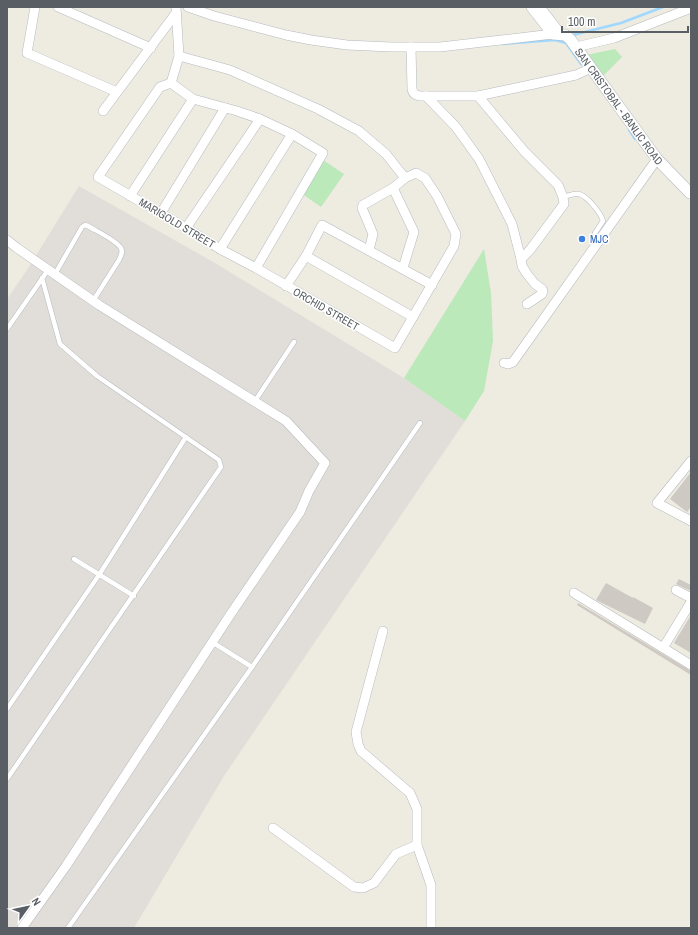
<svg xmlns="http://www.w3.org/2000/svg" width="698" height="935" font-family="'Archivo Narrow',sans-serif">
	<rect width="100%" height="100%" fill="#eeebe1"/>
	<!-- industrial -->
	<path fill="#e1ded9" d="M 79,186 L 215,263 L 404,378 L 465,421 L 224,776 L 134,928 L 7,928 L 7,299 L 27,270 Z"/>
	<!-- green -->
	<g fill="#bbe9ba">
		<path d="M 615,49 L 622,57 L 602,77 L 586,55 Z"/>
		<path d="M 323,160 L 344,174 L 321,207 L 301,193 Z"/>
		<path d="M 484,249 L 491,293 L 493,341 L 484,391 L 465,421 L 404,378 Z"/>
	</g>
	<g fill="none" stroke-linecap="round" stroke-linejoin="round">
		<!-- stream -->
		<g stroke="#a0d8ff" stroke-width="2.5">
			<path d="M 573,35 L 621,23 L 663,7"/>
			<path d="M 502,44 L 555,40 L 566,43 L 581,64"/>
			<path d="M 629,130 L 635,139"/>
		</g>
	</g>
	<!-- building -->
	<g fill="#cec9c2">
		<path d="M 691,472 L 691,507 L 687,512 L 670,499 Z"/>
		<path d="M 679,579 L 691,585 L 691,591 L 676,584 Z"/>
		<path d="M 606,583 L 633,598 L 633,597 L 653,608 L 645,624 L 596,600 Z"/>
		<path d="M 578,603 L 691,671 L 691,675 L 577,605 Z"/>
		<path d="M 691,615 L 691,653 L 674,643 Z"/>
	</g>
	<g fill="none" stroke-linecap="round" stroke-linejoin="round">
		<defs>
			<g id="service">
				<path d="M 563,197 C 568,196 574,193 579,194 C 587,196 601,213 603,221 L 595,233"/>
				<path d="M 55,274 L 82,227 L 85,225 L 88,226 C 96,231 116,240 121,248 C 123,252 121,256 119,260 L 93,301"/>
				<path d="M 7,329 L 48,270"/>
				<path d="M 255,401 L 294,342"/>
				<path d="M 74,559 L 134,596"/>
				<path d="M 252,667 L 420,423"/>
				<path d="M 7,709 L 99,575 L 186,437"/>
				<path d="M 7,779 L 221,467 L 219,460 L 97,376 L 60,344 L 42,278"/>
				<path d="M 68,928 L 252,667 L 212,642"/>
			</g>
			<g id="minor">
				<path d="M 35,7 L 27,53 L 117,92"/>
				<path d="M 58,7 L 151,48"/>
				<path d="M 188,7 L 214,16 L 286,35 L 311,40 L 347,45 L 391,47 L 440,47 L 553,34"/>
				<path d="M 540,7 L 561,34"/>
				<path d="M 411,47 L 412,89 C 413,94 415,95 420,96 L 478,96 L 576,75 L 591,68"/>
				<path d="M 576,47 L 614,38 L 691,8"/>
				<path d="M 179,56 L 230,70 L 318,109 L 359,131 L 386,154 L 405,178"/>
				<path d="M 171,83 L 179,56 L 176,7"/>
				<path d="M 426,96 L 456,127 L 479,159 L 512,224 L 521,259 L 522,266 L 527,274 L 535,284 L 542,289 L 543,291 L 542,294 L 527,304"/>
				<path d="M 478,96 L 524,151 L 558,185 L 563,197 L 564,204 L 530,250 L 521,259"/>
				<path d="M 103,111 L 176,13"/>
				<path d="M 393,188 L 414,232 L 403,268"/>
				<path d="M 130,196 L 193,99"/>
				<path d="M 161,213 L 225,108"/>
				<path d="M 186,228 L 260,119"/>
				<path d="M 7,240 L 17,248 L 99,305 L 286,421 L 325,463 L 309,491 L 300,512 L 230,615 L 66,866 L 22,928"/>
				<path d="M 220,249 L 292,134"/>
				<path d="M 306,256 L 413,317"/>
				<path d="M 256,268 L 323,153 L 292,134 L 260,119 L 237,111 L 193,99 L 171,83 L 160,87 L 98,177 L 186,228 L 220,249 L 256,268 L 395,348 L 454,246 L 456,234 L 437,196 L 425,178 L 416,173 L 405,178 L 393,188 L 363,205 L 362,208 L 373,234 L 369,250"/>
				<path d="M 286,286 L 306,256 L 322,225 L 432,285"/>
				<path d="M 504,363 L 508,364 L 513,362 L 657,159"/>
				<path d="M 691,461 L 657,503 L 691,521"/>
				<path d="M 676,590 L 691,598"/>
				<path d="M 574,593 L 691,665"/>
				<path d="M 383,631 L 356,732 L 358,744 L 361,751 L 410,793 L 417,809 L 417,845 L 431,885 L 431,928"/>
				<path d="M 663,648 L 691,602"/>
				<path d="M 273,828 L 354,887 L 363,888 L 374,883 L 396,854 L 417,845"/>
			</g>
			<g id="tertiary">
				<path id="s1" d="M 532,7 L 553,34 L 565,35 L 570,39 L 657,159 L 690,193 L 691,191"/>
			</g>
		</defs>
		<!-- service casing -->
		<use href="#service" stroke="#b6babf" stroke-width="5.5"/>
		<!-- minor casing -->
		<use href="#minor" stroke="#b6babf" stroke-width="10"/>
		<!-- tertiary casing -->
		<use href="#tertiary" stroke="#b6babf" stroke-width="12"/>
		<!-- service -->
		<use href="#service" stroke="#fff" stroke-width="4.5"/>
		<!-- minor -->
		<use href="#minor" stroke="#fff" stroke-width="9"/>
		<!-- tertiary -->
		<use href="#tertiary" stroke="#fff" stroke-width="11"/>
	</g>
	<!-- markers -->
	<circle fill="#3f7fe0" stroke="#fff" stroke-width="1.5" cx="582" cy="239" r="4"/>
	<g text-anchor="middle" stroke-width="3" stroke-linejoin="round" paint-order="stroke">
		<!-- street labels -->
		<g font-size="11" fill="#595e64" stroke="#fff">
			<text dy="4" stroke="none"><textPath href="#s1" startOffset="136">SAN CRISTOBAL - BANLIC ROAD</textPath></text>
			<text transform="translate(177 223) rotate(31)" y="4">MARIGOLD STREET</text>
			<text transform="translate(326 309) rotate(30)" y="4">ORCHID STREET</text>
		</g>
		<!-- shop labels -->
		<g font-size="11" fill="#366cbe" stroke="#fff" text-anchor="start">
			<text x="590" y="243">MJC</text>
		</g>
	</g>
	<!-- border -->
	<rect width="698" height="935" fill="none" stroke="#595e64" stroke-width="16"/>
	<!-- north arrow -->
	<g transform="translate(28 907) rotate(57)" stroke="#ffffff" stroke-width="3" paint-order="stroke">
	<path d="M0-3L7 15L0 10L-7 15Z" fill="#595e64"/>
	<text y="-6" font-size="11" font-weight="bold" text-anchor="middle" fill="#595e64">N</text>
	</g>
	<!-- scale -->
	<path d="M562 26v6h126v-6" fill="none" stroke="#595e64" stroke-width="2"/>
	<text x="568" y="26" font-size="12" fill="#595e64" stroke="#ffffff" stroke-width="3" paint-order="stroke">100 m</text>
</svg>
